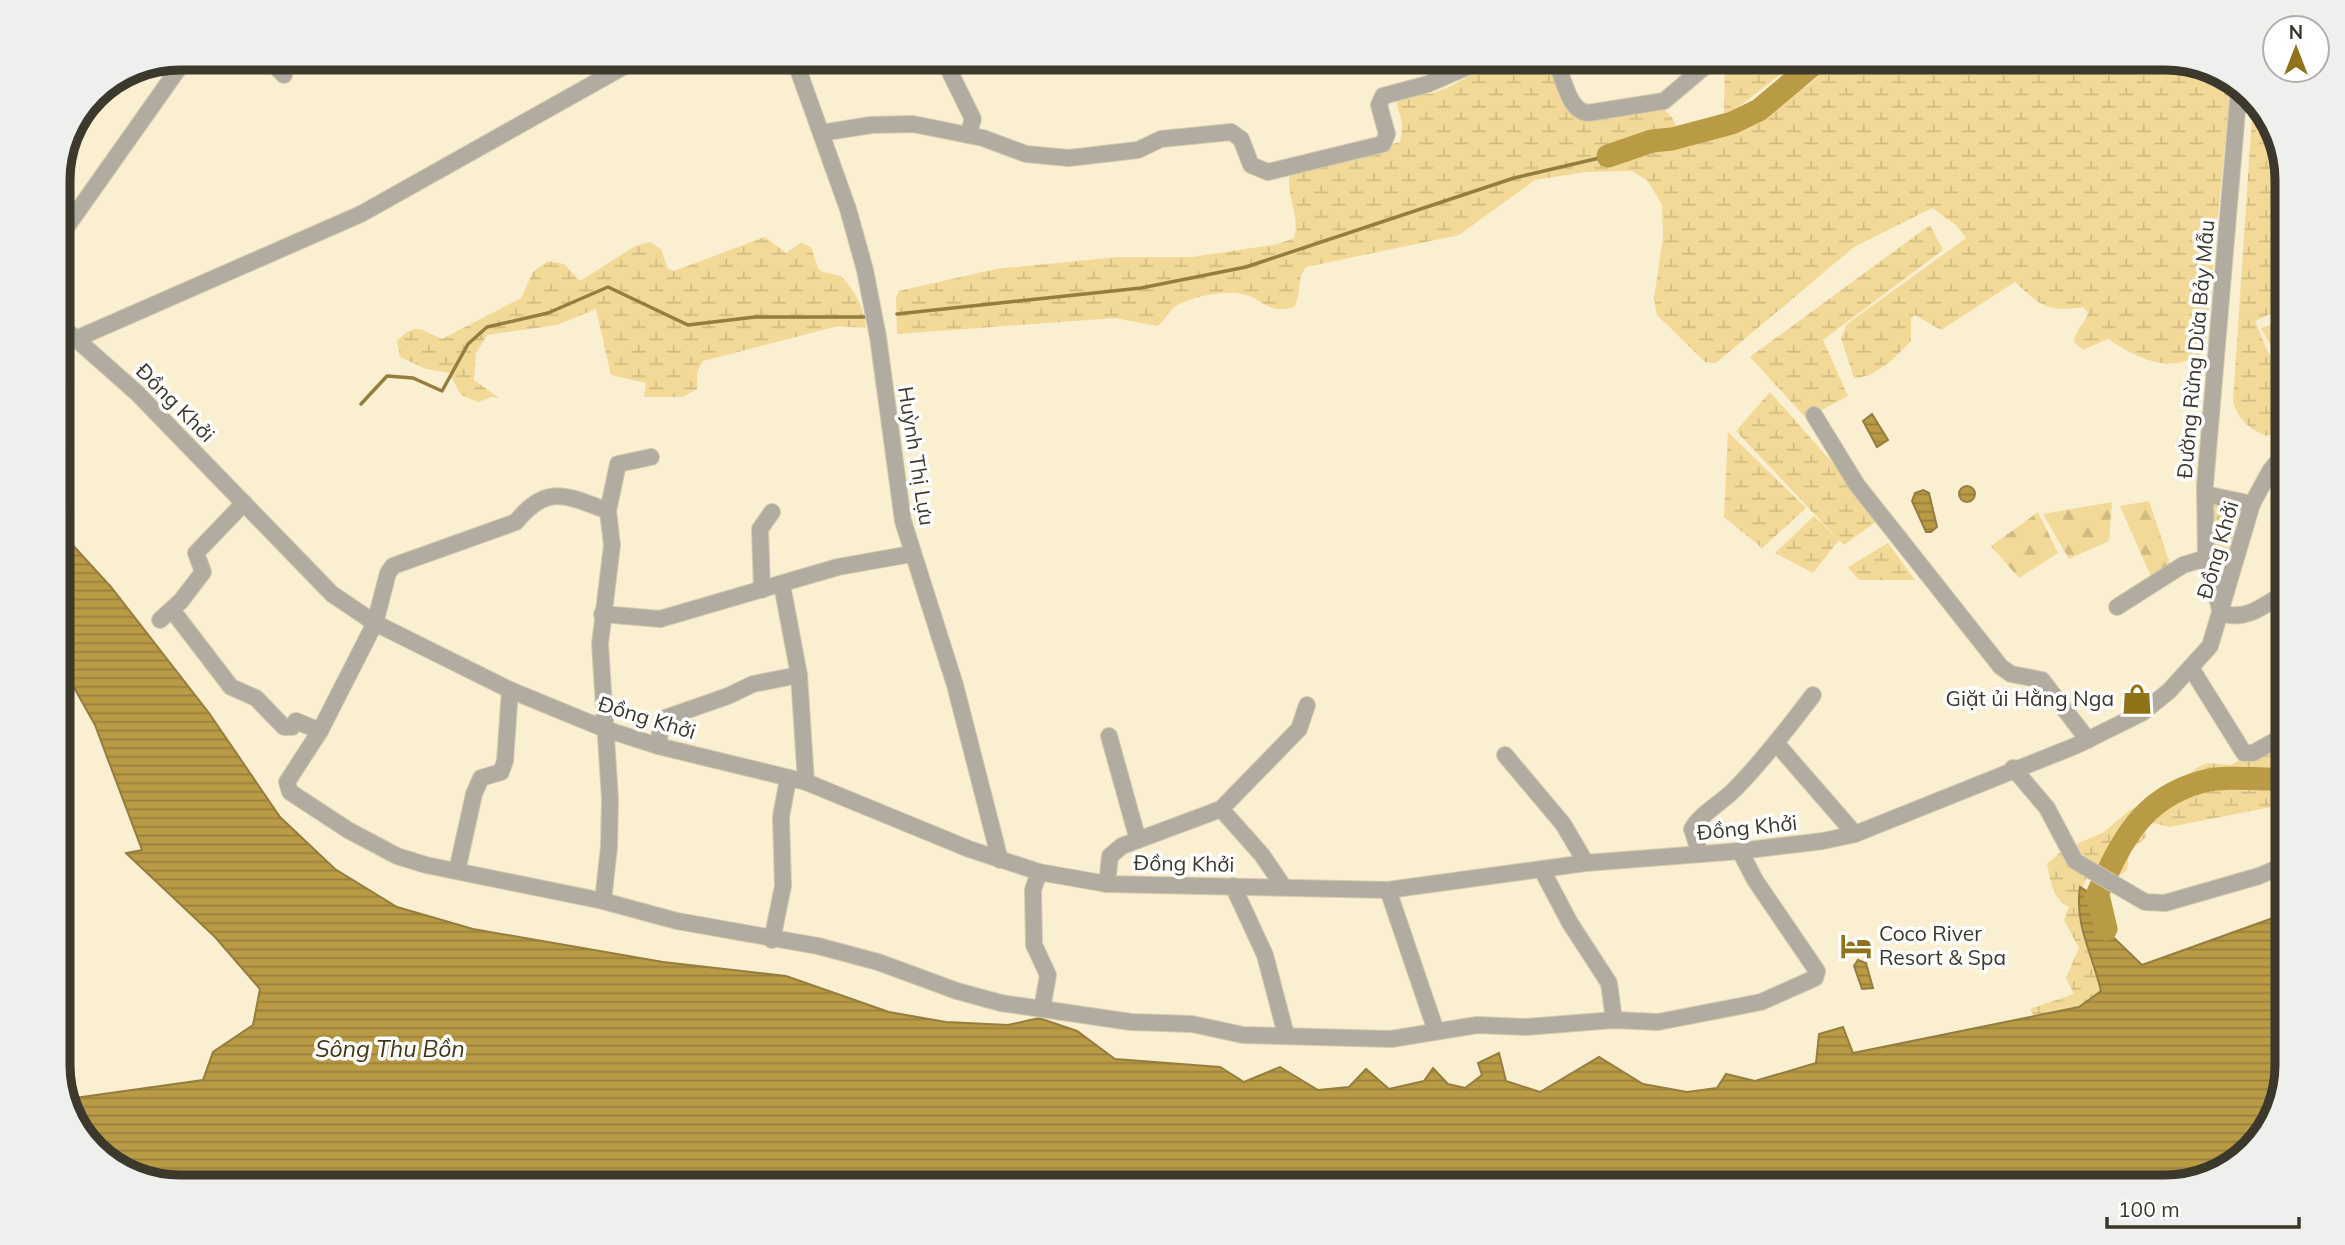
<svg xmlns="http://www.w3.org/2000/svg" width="2345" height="1245" font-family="Mulish,sans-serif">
	<defs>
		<pattern id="grass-tufts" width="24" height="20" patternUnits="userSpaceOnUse" patternTransform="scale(1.75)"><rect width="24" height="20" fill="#f2d997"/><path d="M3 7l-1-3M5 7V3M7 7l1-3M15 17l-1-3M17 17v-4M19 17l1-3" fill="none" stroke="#d0bb82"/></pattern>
		<pattern id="forest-firs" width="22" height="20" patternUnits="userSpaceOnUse" patternTransform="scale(1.75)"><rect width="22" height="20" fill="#f2d997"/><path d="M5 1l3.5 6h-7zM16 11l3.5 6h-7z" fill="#d0bb82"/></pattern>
		<pattern id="wetland-marsh" width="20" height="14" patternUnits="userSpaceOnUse" patternTransform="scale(1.75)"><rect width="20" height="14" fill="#f2d997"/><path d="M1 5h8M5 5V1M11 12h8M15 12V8" fill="none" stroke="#d0bb82"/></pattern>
		<pattern id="water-rules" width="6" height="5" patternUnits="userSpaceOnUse" patternTransform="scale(1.75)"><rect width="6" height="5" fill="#b99b46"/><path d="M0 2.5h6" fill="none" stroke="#987f3b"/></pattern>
	</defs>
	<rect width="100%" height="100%" fill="#faefd0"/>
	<!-- grass -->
	<g fill="url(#grass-tufts)">
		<path d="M 2287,319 L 2287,374 L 2261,328 Z"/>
		<path d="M 2212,504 L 2241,513 L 2224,567 L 2213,566 Z"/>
	</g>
	<!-- forest -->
	<g fill="url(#forest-firs)">
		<path d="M 2149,501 L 2172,570 L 2152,579 L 2120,506 Z"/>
		<path d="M 2112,502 L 2109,541 L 2069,559 L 2043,514 Z"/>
		<path d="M 2038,512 L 2058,553 L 2019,578 L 1991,546 Z"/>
	</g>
	<!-- wetland -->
	<g fill="url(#wetland-marsh)">
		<path d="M 1504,58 L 1560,58 L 1581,111 L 1658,102 L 1672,118 L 1685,142 C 1723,133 1771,125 1795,91 C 1814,88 1821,67 1839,58 L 2164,58 L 2219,71 L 2231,81 L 2205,351 C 2171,376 2139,359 2108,339 L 2083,350 L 2074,342 C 2076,329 2084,325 2088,313 L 2083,307 C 2046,312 2041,306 2015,282 L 1941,330 L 1915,315 L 1911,318 L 1911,341 C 1896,357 1875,378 1854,378 L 1841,338 L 1847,324 L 1966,238 L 1956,225 L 1932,208 L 1854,247 L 1716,363 L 1705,362 L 1657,315 L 1654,299 L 1663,236 L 1662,205 L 1648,181 L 1632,171 L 1585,172 L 1535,180 L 1459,235 L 1306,267 C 1296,279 1302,294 1294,307 C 1266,315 1264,298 1242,294 C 1225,290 1191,297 1176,306 C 1169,311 1165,321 1157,326 L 1115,318 L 897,334 L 896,297 L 899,291 L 996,269 L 1119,257 L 1192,257 L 1278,244 L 1294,238 C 1301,216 1285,195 1290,173 L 1400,142 C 1401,136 1403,128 1402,123 C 1399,107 1391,104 1406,92 L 1430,94 L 1447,88 Z"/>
		<path d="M 1725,58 L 1790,58 L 1794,64 L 1724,118 Z"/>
		<path d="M 2253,101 C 2301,142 2287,248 2287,306 L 2255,321 L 2268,352 L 2287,384 L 2287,408 L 2276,432 L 2267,436 C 2249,429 2239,420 2233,402 Z"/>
		<path d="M 1930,225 L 1943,250 L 1823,340 L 1848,396 L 1806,418 L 1750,357 Z"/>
		<path d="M 765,237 L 786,253 L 801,243 L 811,247 C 822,278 814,269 841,276 C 856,293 863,305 866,328 L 838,326 L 703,361 L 697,372 L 697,389 L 683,397 L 644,397 L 646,383 L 611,375 L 596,309 L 557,325 L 487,335 L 476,353 L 474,380 L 499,398 L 492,397 L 478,402 L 461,395 L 449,373 L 426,369 L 400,357 L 397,341 C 416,321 421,330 442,339 L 521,298 L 533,272 L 548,261 L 564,264 L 580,281 L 635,246 L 650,242 L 661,249 L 668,269 L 674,271 Z"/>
		<path d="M 1770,392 L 1881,518 L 1844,545 L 1839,540 L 1813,573 L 1775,553 L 1814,516 L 1838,539 L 1736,431 Z"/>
		<path d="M 1728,432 L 1806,508 L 1762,548 L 1724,517 Z"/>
		<path d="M 1888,543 L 1915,580 L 1859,580 L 1848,567 Z"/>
		<path d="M 2287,740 L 2287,804 L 2169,827 L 2154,823 L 2146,826 L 2146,837 L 2129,852 L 2127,870 L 2117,877 L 2093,867 C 2062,916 2090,942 2101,991 L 2079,1007 L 2034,1016 L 2030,1009 L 2074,994 L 2066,978 L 2079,948 L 2064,920 L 2069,907 C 2052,899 2051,881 2047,864 L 2063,850 L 2104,832 L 2130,810 L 2164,794 L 2198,767 L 2208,763 L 2231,765 L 2270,743 Z"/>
	</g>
	<!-- water -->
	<g fill="url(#water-rules)" stroke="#947d3e" stroke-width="2">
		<path d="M 1872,414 L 1888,440 L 1877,447 L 1863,421 Z"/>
		<circle cx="1967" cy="494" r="8"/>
		<path d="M 1923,490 L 1929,493 L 1937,527 L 1931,532 L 1926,532 L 1912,501 L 1915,493 Z"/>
		<path d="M 58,529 L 111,587 L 209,713 L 280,817 L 335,869 L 397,907 L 473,929 L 663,962 L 786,976 L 889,1012 L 946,1022 L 1008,1025 L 1039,1018 L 1077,1031 L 1115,1059 L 1220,1067 L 1244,1082 L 1280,1067 L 1318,1090 L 1349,1087 L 1366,1069 L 1389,1089 L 1424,1081 L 1433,1068 L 1448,1084 L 1465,1088 L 1482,1075 L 1478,1063 L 1499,1053 L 1506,1081 L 1540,1092 L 1599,1057 L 1643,1084 L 1687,1092 L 1717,1088 L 1726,1074 L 1755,1081 L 1816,1063 L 1819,1034 L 1843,1027 L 1853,1053 L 2079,1007 L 2101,991 C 2093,955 2074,925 2080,887 L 2111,907 L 2110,934 L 2142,965 L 2287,913 L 2287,1064 L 2274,1119 L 2226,1171 L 2165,1187 L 181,1187 L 126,1174 L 78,1132 L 67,1099 L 203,1080 L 213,1052 L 253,1025 L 260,989 L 215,937 L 126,853 L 142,850 L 95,725 L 58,659 Z"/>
		<path d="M 1858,960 L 1866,963 L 1873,988 L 1862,989 L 1854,966 Z"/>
	</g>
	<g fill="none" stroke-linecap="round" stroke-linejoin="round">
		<!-- stream -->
		<g stroke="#947d3e" stroke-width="3.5">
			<path d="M 897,314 L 1141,288 L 1246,267 L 1514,178 L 1608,156"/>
			<path d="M 361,404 L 387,376 L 413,378 L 442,391 L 468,344 L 487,327 L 548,313 L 608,287 L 688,325 L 755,317 L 866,317"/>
		</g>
		<!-- river -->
		<g stroke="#b99b46" stroke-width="23">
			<path d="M 1608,156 L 1652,141 L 1672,139 L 1732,123 L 1759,110 L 1821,58"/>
			<path d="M 2106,929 L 2098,895 L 2096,897 C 2120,845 2139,799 2201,782 C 2226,775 2260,780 2287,779"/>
		</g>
		<defs>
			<g id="minor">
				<path d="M 267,58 L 284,75"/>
				<path d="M 594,58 L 610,74"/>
				<path d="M 794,58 L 848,209 L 865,270 L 878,337 L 903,521 L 955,685 L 1000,860"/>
				<path d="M 943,58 L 973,119 L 968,135"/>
				<path d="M 1554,58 C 1563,73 1567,111 1588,113 L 1664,101 L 1715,58"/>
				<path d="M 2239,88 L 2205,485 L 2206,558 L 2221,613 C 2247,622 2266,604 2287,591"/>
				<path d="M 821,133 L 871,125 L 913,124 L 983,138 L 1026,154 L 1069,158 L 1138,150 L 1161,139 L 1231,132 L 1241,139 L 1251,165 L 1268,172 L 1383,144 L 1387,134 L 1379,105 L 1383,96 L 1428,84 L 1488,58"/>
				<path d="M 58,239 L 186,58"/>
				<path d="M 58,323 L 137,393 L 332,594 L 375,623 L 510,690 L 605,729 L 658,746 L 806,782 L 969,849 L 1039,872 L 1107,884 L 1388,890 L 1586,863 L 1740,851 L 1823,841 L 1855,834 L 2075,746 L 2142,713 L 2169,691 L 2210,646 L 2252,504 L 2270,471 L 2287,450"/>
				<path d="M 78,338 L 361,214 L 639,58"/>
				<path d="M 1814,415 L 1857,485 L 2001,667 L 2011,674 L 2042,680 L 2088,740"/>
				<path d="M 2205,494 L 2252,504"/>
				<path d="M 608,511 C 568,496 547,483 516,522 L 393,566 L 388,573 L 375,623 L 320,731 L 287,782 L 290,792 L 348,830 L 397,856 L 426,865 L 603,901 L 677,921 L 818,946 L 878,962 L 957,991 L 1001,1003 L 1131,1022 L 1192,1024 L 1243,1035 L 1391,1039 L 1477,1025 L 1526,1027 L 1614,1020 L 1658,1022 L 1761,1002 L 1815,978 L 1817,971 L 1755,880 L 1740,851"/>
				<path d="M 782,585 L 799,675 L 806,782"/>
				<path d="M 762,590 L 760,529 L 772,512"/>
				<path d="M 2117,607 L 2183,565 L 2206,558"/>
				<path d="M 172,610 L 231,687 L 256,698 L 284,727 L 292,727 L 296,721 L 320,731"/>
				<path d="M 602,614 L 660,619 L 838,567 L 911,554"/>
				<path d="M 160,620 L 181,601 L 203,572 L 196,553 L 244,503"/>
				<path d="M 2191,668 L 2244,753 L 2253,753 L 2287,734"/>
				<path d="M 1109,736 L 1138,840"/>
				<path d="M 1776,743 L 1855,834"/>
				<path d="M 658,746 L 662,719 L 728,696 L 753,684 L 799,675"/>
				<path d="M 1505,755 L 1563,824 L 1586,863"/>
				<path d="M 2013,768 L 2047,808 L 2075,861 L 2145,902 L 2165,903 L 2259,876 L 2287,864"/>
				<path d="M 1221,809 L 1262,855 L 1283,886"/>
				<path d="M 1700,854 L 1692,829 C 1701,813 1723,802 1736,788 C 1764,759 1789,727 1813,695"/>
				<path d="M 1542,870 L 1570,923 L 1609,983 L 1614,1020"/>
				<path d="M 457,871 L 474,794 L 481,778 L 501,772 L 505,761 L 510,690"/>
				<path d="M 1039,872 L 1033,890 L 1034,945 L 1048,975 L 1042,1009"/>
				<path d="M 1107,884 L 1110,856 L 1122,846 L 1221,809 L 1299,729 L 1307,705"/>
				<path d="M 1233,886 L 1265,955 L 1286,1035"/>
				<path d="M 1388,890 L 1436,1031"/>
				<path d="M 603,901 L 609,847 L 610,799 L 600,644 L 612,545 L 608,511 L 618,464 L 651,457"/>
				<path d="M 772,940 L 783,886 L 781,817 L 788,779"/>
			</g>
		</defs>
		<!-- minor casing -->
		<use href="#minor" stroke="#d4caaf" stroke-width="18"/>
		<!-- minor -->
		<use href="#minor" stroke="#b1ac9f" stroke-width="16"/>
	</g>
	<!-- icons -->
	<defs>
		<symbol id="shop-bare" viewBox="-9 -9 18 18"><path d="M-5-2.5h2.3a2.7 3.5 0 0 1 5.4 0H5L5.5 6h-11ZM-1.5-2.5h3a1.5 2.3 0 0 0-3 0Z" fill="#907318" stroke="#fff" stroke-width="2.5" paint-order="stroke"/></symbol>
		<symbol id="hotel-bare" viewBox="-9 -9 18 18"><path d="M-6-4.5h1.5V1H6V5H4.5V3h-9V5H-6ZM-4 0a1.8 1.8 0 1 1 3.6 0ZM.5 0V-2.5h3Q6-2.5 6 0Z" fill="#907318" stroke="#fff" stroke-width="2.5" paint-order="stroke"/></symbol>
	</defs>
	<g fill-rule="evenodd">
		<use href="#shop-bare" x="2115" y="677" width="44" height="44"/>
		<use href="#hotel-bare" x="1834" y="924" width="44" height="44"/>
	</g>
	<g text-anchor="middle" stroke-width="7" stroke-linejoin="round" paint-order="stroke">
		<!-- street labels -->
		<g font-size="21" fill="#3c382c" stroke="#fff">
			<text transform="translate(2196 349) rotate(-85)" y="7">Đường Rừng Dừa Bảy Mẫu</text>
			<text transform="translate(175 403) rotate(45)" y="7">Đồng Khởi</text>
			<text transform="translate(916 456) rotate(81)" y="7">Huỳnh Thị Lựu</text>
			<text transform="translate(2218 550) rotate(-74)" y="7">Đồng Khởi</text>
			<text transform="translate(647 718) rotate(17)" y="7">Đồng Khởi</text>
			<text transform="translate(1747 828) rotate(-6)" y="7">Đồng Khởi</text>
			<text transform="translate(1184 864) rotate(1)" y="7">Đồng Khởi</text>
		</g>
		<!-- poi labels -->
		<g font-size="21" fill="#3c382c" stroke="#fff" text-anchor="end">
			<text x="2114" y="706">Giặt ủi Hằng Nga</text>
			<text x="1879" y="941" text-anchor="start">Coco River<tspan x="1879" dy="24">Resort &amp; Spa</tspan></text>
		</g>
		<!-- water labels -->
		<g font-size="23" font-style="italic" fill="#423510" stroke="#fff">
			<text x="390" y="1057">Sông Thu Bồn</text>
		</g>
	</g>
	<!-- crop -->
	<path d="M0 0H2345V1245H0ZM180 70H2165A110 110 0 0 1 2275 180V1065A110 110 0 0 1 2165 1175H180A110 110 0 0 1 70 1065V180A110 110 0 0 1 180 70Z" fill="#efefee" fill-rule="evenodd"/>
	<path fill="none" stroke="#3c382c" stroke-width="9" d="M180 70H2165A110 110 0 0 1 2275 180V1065A110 110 0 0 1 2165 1175H180A110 110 0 0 1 70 1065V180A110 110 0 0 1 180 70Z"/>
	<!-- north arrow -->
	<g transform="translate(2296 49)"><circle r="33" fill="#ffffff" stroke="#b1afab" stroke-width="2"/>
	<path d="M0-5L12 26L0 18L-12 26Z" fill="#907318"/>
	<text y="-10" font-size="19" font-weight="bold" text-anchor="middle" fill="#3c382c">N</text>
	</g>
	<!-- scale -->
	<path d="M2107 1217v10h192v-10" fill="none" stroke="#3c382c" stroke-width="3.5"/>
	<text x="2118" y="1217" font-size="21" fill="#3c382c" stroke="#ffffff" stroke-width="5" paint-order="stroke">100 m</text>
</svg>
